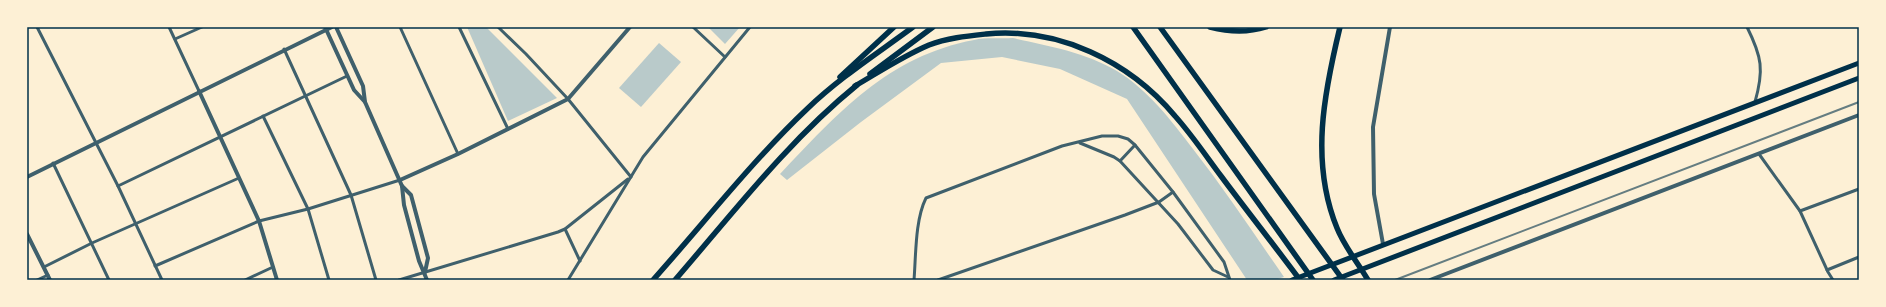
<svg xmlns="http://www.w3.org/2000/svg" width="1886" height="307" font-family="Arial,sans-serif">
	<rect width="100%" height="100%" fill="#fdf0d5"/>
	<!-- green -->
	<g fill="#b9caca">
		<path d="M 467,27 L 486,27 L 557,98 L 508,121 Z"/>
		<path d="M 708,27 L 740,27 L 725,44 Z"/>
		<path d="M 1013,38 C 1048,46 1085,52 1117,71 C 1148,90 1171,120 1193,149 C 1225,190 1254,234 1284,277 L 1274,280 L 1247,280 L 1127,99 L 1060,69 L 1002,57 L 941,63 L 861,122 L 787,180 L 780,174 C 837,114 888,56 974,40 C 986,37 1001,39 1013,38 Z"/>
		<path d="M 659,43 L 681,62 L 641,107 L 619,88 Z"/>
	</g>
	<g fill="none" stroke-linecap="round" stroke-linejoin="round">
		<!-- minor -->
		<g stroke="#3f606c" stroke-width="3">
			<path d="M 37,27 L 118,186 L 162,280"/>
			<path d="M 169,27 L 199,91"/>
			<path d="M 400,27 L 458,154"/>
			<path d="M 459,27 L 508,129"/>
			<path d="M 498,27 L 526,54 L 568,99 L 631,177"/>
			<path d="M 693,27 L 725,57"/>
			<path d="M 1747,27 C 1762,57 1764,70 1755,102"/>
			<path d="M 175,39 L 202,27"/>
			<path d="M 284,49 L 351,195 L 376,280"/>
			<path d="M 263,116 L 308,209 L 329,280"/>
			<path d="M 1080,143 L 1114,157 L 1120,161 L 1178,224 L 1213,270 L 1228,277"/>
			<path d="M 1759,154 L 1800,211 L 1828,272 L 1833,280"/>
			<path d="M 1120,161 L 1135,145"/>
			<path d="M 53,163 L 109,280"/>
			<path d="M 118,186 L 347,76"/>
			<path d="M 1800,211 L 1859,189"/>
			<path d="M 565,229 L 580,261"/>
			<path d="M 155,266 L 259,221 L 308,209 L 400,180"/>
			<path d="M 44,267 L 92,243 L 239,178"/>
			<path d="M 1827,270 L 1859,257"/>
			<path d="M 37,280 L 48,275"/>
			<path d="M 245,280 L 273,267"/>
			<path d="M 399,280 L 558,232 L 565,229 L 628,179"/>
			<path d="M 568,280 L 643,157 L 750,27"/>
			<path d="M 914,280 C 916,255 915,220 926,198 L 1062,146 L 1102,136 L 1118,136 L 1128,139 L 1135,145 L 1173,192 L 1224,262 L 1230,280"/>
			<path d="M 938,280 L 1125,215 L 1159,202 L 1173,192"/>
		</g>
		<!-- tertiary -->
		<g stroke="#3f606c" stroke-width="4">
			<path d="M 325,27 L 354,90 L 365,102"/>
			<path d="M 336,27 L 363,86 L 365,102 L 402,186 L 404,205 L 419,261 L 427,280"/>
			<path d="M 199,91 L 259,221 L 277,280"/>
			<path d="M 27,177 L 332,27"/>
			<path d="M 400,180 L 458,154 L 568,99 L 630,27"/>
			<path d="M 402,186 L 411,195 L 428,258 L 425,272"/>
			<path d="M 27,234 L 50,280"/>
			<path d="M 1383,244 L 1374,194 L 1373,127 L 1390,27"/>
			<path d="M 1430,280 L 1859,115"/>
		</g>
		<!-- trunk -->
		<g stroke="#003049" stroke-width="5">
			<path d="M 1292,280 L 1859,63"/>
			<path d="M 1334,280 L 1859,78"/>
		</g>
		<!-- motorway -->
		<g stroke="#003049" stroke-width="5.5">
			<path d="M 1133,27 L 1313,280"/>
			<path d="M 1160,27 L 1343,280"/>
			<path d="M 1210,27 C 1229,32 1247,33 1266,27"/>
			<path d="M 1340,27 C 1324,93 1310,162 1337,228 C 1344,246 1358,263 1368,280"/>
			<path d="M 870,74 L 933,27"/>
			<path d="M 840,77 L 894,27"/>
			<path d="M 855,86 C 879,72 903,56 929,45 C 947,38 967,36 986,34 C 1058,27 1129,61 1175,116 C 1192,135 1206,156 1221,176 C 1247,211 1274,245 1300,280"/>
			<path d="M 653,280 C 704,223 752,161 807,109 C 839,78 878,53 913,27"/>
			<path d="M 675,280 C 733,213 788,141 857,85"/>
		</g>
		<!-- rail -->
		<path stroke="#657d81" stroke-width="2" d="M 1395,280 L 1859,102"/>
	</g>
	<!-- border -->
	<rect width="1886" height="307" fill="none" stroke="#fdf0d5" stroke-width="56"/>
	<rect x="28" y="28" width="1830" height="251" fill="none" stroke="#003049" stroke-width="1.5"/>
</svg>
